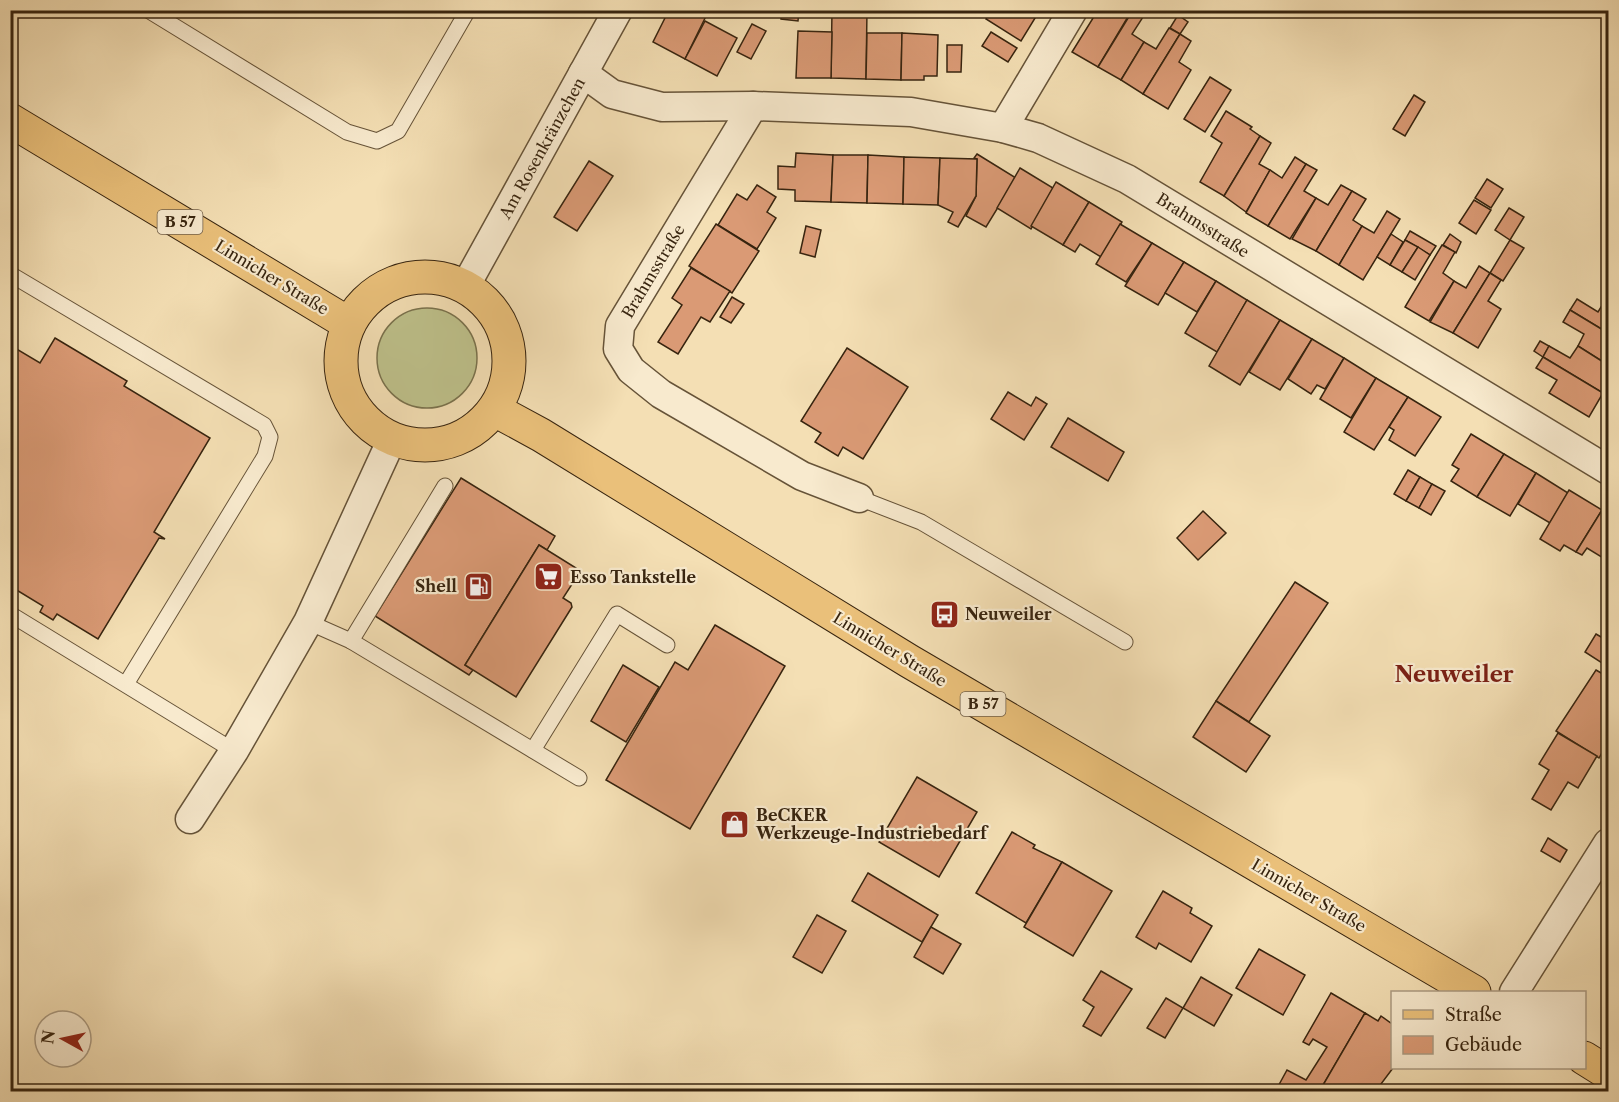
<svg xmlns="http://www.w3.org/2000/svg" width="1619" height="1102" font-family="'Libre Caslon Text',serif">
	<rect width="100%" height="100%" fill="#f4dfb4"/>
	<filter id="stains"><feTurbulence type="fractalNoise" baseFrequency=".00333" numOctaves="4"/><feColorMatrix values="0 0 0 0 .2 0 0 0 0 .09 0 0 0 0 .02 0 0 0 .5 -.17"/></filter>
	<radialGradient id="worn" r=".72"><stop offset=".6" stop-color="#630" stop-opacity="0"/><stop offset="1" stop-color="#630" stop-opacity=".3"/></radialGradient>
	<!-- green -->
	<circle fill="#bec18b" stroke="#7a724d" stroke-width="1.5" cx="427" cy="358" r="50"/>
	<!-- building -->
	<g fill="#da9a75" stroke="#37240f" stroke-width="1.5">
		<path d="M 669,10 L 709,10 L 685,59 L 653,42 Z"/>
		<path d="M 781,10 L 799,10 L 798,21 L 781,19 Z"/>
		<path d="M 832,10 L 867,10 L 866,79 L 831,78 Z"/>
		<path d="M 991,10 L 1040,10 L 1021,41 L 986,19 Z"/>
		<path d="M 1098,10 L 1132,10 L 1098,67 L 1072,52 Z"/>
		<path d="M 1133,10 L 1145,14 L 1132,34 L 1144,42 L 1121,80 L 1098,67 Z"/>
		<path d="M 1178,15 L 1188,22 L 1180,34 L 1170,28 Z"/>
		<path d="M 705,21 L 737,38 L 717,76 L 685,59 Z"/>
		<path d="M 752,24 L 766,31 L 751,59 L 737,52 Z"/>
		<path d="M 1169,28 L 1180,34 L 1143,94 L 1121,80 L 1144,42 L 1156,49 Z"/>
		<path d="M 798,31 L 832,32 L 831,78 L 796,78 Z"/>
		<path d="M 991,32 L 1017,48 L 1008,62 L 982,46 Z"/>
		<path d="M 867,33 L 902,33 L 901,80 L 866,79 Z"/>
		<path d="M 902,33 L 938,35 L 937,76 L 924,76 L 924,80 L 901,80 Z"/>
		<path d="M 1180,34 L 1191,41 L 1179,62 L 1191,70 L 1168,109 L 1143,94 Z"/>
		<path d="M 947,45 L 962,45 L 961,72 L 947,72 Z"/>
		<path d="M 1210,77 L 1231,90 L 1205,132 L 1184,119 Z"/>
		<path d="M 1414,95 L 1425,102 L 1405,136 L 1393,129 Z"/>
		<path d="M 1226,111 L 1252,127 L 1250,129 L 1260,136 L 1224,196 L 1200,182 L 1222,143 L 1211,136 Z"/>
		<path d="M 1260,136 L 1271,143 L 1259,164 L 1270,170 L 1246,212 L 1224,196 Z"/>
		<path d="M 796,153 L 833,155 L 831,202 L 795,201 L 795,190 L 778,189 L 778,166 L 795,167 Z"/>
		<path d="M 977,154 L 1016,178 L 986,227 L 966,216 L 976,196 L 977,159 L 974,158 Z"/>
		<path d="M 833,155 L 868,155 L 867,203 L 831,202 Z"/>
		<path d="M 868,155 L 904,157 L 903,204 L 867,203 Z"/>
		<path d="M 904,157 L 940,158 L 938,205 L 903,204 Z"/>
		<path d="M 1295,157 L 1306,164 L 1268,226 L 1246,213 L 1270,170 L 1282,178 Z"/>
		<path d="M 940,158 L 977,159 L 976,196 L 958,227 L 948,222 L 953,212 L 938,205 Z"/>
		<path d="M 589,161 L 613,176 L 577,231 L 554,217 Z"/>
		<path d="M 1306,164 L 1317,170 L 1304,191 L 1316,198 L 1290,239 L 1268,226 Z"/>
		<path d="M 1020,168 L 1053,188 L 1031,229 L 997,208 Z"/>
		<path d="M 1487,179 L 1503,189 L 1491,208 L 1475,198 Z"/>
		<path d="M 1056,182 L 1089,202 L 1063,245 L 1031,226 Z"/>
		<path d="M 757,185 L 776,197 L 767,212 L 776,218 L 757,249 L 718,225 L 737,194 L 747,200 Z"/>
		<path d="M 1341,185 L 1352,191 L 1316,251 L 1292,239 L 1316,198 L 1328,205 Z"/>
		<path d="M 1352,191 L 1366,199 L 1353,220 L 1362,226 L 1339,265 L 1316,251 Z"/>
		<path d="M 1474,200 L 1491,210 L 1476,234 L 1459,223 Z"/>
		<path d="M 1089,202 L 1122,222 L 1101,257 L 1080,244 L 1075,252 L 1063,245 Z"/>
		<path d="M 1509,208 L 1524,217 L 1510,240 L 1495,230 Z"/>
		<path d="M 1387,211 L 1400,219 L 1363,280 L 1339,265 L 1362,226 L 1374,233 Z"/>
		<path d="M 716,224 L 759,251 L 732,293 L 689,266 Z"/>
		<path d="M 1120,224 L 1152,243 L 1126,282 L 1096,264 Z"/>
		<path d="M 806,226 L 821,230 L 815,257 L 800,253 Z"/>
		<path d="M 1410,231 L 1436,246 L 1430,255 L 1405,240 Z"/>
		<path d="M 1391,234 L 1403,242 L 1390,265 L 1377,257 Z"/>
		<path d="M 1450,234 L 1461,242 L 1456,253 L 1443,245 Z"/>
		<path d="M 1405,240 L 1418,247 L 1402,272 L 1390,265 Z"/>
		<path d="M 1510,240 L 1524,248 L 1503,281 L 1490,273 Z"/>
		<path d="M 1152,243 L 1184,262 L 1158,305 L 1125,286 Z"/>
		<path d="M 1442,245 L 1455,252 L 1443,273 L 1454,281 L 1429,321 L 1405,307 Z"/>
		<path d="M 1418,247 L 1430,255 L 1415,280 L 1402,272 Z"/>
		<path d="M 1184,262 L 1216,281 L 1197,312 L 1165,293 Z"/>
		<path d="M 1479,266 L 1490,273 L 1453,333 L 1430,322 L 1454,281 L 1466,288 Z"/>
		<path d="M 691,268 L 730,291 L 710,322 L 701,317 L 678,354 L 658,342 L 682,305 L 672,298 Z"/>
		<path d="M 1490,273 L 1501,280 L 1488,301 L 1501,309 L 1478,348 L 1453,333 Z"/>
		<path d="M 1216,281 L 1247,300 L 1217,352 L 1185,333 Z"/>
		<path d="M 732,297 L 744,304 L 731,323 L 720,317 Z"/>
		<path d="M 1577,299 L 1598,312 L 1606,299 L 1608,301 L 1608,333 L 1570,310 Z"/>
		<path d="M 1247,300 L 1280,320 L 1240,385 L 1209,366 Z"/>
		<path d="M 1570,310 L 1608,333 L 1608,365 L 1578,346 L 1584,334 L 1563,322 Z"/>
		<path d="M 1280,320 L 1312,339 L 1280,390 L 1249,372 Z"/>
		<path d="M 55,338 L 127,381 L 124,386 L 210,438 L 154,532 L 165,539 L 159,538 L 98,639 L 57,614 L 53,620 L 40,612 L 43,606 L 10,586 L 10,345 L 40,363 Z"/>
		<path d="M 1312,339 L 1344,358 L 1325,389 L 1317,385 L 1311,394 L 1288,379 Z"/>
		<path d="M 1540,341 L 1549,346 L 1543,357 L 1534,351 Z"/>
		<path d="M 1549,346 L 1570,358 L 1578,346 L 1608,365 L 1608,383 L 1603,393 L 1543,357 Z"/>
		<path d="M 847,348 L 908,387 L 863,459 L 843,447 L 838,456 L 815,442 L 821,433 L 801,421 Z"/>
		<path d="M 1543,357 L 1603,393 L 1589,417 L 1549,393 L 1557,380 L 1536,368 Z"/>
		<path d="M 1344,358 L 1376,378 L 1351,418 L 1320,399 Z"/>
		<path d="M 1376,378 L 1408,397 L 1374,450 L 1344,432 Z"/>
		<path d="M 1008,392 L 1031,406 L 1036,397 L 1047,404 L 1024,440 L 991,419 Z"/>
		<path d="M 1408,397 L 1441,417 L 1415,456 L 1389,440 L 1394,430 L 1389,427 Z"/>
		<path d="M 1068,418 L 1124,452 L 1108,481 L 1051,447 Z"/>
		<path d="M 1471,434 L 1504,454 L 1477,497 L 1451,481 L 1459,469 L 1452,465 Z"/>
		<path d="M 1504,454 L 1536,473 L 1510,516 L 1477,497 Z"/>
		<path d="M 1408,470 L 1420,477 L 1406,501 L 1394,494 Z"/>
		<path d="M 1536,473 L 1568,493 L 1550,523 L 1518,504 Z"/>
		<path d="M 1420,477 L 1432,484 L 1419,508 L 1406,501 Z"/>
		<path d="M 461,478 L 555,536 L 547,550 L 539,545 L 465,665 L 473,670 L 469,675 L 375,616 Z"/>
		<path d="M 1432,484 L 1445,491 L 1431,515 L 1419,508 Z"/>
		<path d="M 1569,490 L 1602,510 L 1576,552 L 1564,545 L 1560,551 L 1540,539 Z"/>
		<path d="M 1602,510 L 1608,514 L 1608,561 L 1587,548 L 1582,555 L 1576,552 Z"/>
		<path d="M 1203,511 L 1226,533 L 1198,560 L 1177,538 Z"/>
		<path d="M 539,545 L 576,568 L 578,575 L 563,598 L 571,603 L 572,607 L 516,697 L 465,665 Z"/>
		<path d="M 1295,582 L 1328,603 L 1249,722 L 1216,701 Z"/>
		<path d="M 715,625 L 785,666 L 690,829 L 606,780 L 675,662 L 688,670 Z"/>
		<path d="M 1596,634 L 1608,641 L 1608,653 L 1602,663 L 1585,652 Z"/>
		<path d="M 623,665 L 659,687 L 626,742 L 591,721 Z"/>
		<path d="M 1596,670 L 1608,677 L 1608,742 L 1599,758 L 1556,731 Z"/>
		<path d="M 1216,701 L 1270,736 L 1246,772 L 1193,737 Z"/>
		<path d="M 1558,733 L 1597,756 L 1578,788 L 1568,782 L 1551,810 L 1532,799 L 1549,770 L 1539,764 Z"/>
		<path d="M 917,777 L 977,812 L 939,877 L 879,842 Z"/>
		<path d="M 1012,832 L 1035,845 L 1033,848 L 1062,862 L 1026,923 L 976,893 Z"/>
		<path d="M 1548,838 L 1567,850 L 1560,862 L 1541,851 Z"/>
		<path d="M 1062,862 L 1112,891 L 1073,956 L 1024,927 Z"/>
		<path d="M 868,873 L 938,915 L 922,942 L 852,901 Z"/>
		<path d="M 1163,891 L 1192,908 L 1190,913 L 1212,926 L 1191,962 L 1159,943 L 1156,949 L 1136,937 Z"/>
		<path d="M 817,915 L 846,931 L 822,973 L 793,957 Z"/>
		<path d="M 931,927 L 961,944 L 943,974 L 914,957 Z"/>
		<path d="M 1259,949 L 1305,975 L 1283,1015 L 1236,988 Z"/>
		<path d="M 1101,971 L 1132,989 L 1101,1036 L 1083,1026 L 1094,1007 L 1083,1000 Z"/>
		<path d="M 1201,977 L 1232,995 L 1214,1026 L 1183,1008 Z"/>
		<path d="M 1331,993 L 1365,1013 L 1319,1092 L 1275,1092 L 1287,1070 L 1306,1080 L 1327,1047 L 1313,1039 L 1309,1045 L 1303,1042 Z"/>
		<path d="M 1166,998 L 1183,1008 L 1165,1038 L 1147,1028 Z"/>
		<path d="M 1365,1013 L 1378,1021 L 1381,1016 L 1392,1024 L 1393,1068 L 1375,1092 L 1319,1092 Z"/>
	</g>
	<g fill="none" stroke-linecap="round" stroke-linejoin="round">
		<defs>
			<g id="lane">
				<path d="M 148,10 L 347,132 L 377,141 L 398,131 L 468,10"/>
				<path d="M 10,274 L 264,425 L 270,437 L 265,456 L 126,684"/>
				<path d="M 859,498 L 921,522 L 1125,642"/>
				<path d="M 10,614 L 234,751"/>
				<path d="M 308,622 L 351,641 L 579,778"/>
				<path d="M 351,641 L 445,486"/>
				<path d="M 533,750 L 617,614 L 667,645"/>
			</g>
			<g id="street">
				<path d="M 583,73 L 612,94 L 662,107 L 753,106 L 911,112 L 1003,128 L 1038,138 L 1127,179 L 1608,470"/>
				<path d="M 753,106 L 620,326 L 618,349 L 631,370 L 661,394 L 802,476 L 859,498"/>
				<path d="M 1003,128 L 1073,10"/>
				<path d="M 466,285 L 618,10"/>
				<path d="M 190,819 L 234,751 L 308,622 L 392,439"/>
				<path d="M 1514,992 L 1608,843"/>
			</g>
			<g id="primary">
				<path d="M 10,120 L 349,324"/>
				<circle cx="425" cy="361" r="84"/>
				<path d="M 495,410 L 541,435 L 909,661 L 1474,992"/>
				<path d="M 1584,1058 L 1608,1073"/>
			</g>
		</defs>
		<!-- lane casing -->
		<use href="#lane" stroke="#665338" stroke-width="17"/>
		<!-- street casing -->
		<use href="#street" stroke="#665338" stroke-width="31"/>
		<!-- primary casing -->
		<use href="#primary" stroke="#37240f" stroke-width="35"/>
		<!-- lane -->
		<use href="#lane" stroke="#f8eace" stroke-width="15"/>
		<!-- street -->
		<use href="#street" stroke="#f8eace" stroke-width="28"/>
		<!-- primary -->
		<use href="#primary" stroke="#eac07a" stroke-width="33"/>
	</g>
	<!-- icons -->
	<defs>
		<symbol id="supermarket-square" viewBox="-11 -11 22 22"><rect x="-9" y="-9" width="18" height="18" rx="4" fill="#8f2418" stroke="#f8eace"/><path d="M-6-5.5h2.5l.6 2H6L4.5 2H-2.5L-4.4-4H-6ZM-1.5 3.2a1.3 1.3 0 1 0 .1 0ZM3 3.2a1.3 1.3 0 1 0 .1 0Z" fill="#fff"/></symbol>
		<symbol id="fuel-square" viewBox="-11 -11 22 22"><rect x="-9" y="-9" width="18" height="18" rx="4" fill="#8f2418" stroke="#f8eace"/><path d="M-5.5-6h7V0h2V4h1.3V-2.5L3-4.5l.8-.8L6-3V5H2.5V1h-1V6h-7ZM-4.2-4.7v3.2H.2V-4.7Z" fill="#fff"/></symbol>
		<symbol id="bus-square" viewBox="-11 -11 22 22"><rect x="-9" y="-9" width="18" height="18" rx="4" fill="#8f2418" stroke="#f8eace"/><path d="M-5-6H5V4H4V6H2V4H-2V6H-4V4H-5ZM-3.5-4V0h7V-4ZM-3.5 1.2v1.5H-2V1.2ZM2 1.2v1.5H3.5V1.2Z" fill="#fff"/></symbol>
		<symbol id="shop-square" viewBox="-11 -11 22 22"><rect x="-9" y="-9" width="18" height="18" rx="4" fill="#8f2418" stroke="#f8eace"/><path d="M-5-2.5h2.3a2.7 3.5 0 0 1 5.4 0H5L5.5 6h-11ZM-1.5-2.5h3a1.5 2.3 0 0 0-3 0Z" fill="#fff"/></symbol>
	</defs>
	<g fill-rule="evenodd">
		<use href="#supermarket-square" x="532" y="560" width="33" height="33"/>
		<use href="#fuel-square" x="462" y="570" width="33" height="33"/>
		<use href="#bus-square" x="928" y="598" width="33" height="33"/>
		<use href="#shop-square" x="718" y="808" width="33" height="33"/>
	</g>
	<g text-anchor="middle" stroke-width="4.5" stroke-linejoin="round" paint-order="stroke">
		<!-- shield labels -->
		<g fill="#f8eace" stroke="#715f48" stroke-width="1.5">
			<rect x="157.5" y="210" width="45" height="24" rx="4.5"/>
			<rect x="960.5" y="692" width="45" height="24" rx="4.5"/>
		</g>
		<g font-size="15" font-weight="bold" fill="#37240f">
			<text x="180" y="227">B 57</text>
			<text x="983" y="709">B 57</text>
		</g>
		<!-- street labels -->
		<g font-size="16" fill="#37240f" stroke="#f8eace">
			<text transform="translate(542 148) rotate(-61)" y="6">Am Rosenkränzchen</text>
			<text transform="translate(1203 225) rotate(32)" y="6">Brahmsstraße</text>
			<text transform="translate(653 271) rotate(-59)" y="6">Brahmsstraße</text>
			<text transform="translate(272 277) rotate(31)" y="6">Linnicher Straße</text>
			<text transform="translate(890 649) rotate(31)" y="6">Linnicher Straße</text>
			<text transform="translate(1309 895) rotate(30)" y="6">Linnicher Straße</text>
		</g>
		<!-- poi labels -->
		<g font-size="16" font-weight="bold" fill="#37240f" stroke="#f8eace" text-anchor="start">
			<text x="570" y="583">Esso Tankstelle</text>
			<text x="457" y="592" text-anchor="end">Shell</text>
			<text x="965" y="620">Neuweiler</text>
			<text x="756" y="821">BeCKER<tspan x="756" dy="18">Werkzeuge-Industriebedarf</tspan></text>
		</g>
		<!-- district labels -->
		<g font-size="22" font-weight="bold" fill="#7a1f14" stroke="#f8eace">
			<text x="1454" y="682">Neuweiler</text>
		</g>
	</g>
	<!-- margin -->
	<rect width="1619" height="1102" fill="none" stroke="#f4dfb4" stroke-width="36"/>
	<rect x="12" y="12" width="1595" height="1078" fill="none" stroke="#37240f" stroke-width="3"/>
	<rect x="18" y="18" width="1583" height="1066" fill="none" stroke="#37240f" stroke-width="1.5"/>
	<!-- legend -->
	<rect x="1391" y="991" width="195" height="78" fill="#f8eace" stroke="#ab9b82" stroke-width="1.5"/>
	<rect x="1403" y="1010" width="30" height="9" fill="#eac07a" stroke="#ab9b82" stroke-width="1.5"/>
	<text x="1445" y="1021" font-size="18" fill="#37240f">Straße</text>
	<rect x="1403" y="1036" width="30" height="18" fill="#da9a75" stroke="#ab9b82" stroke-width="1.5"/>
	<text x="1445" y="1051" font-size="18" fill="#37240f">Gebäude</text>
	<!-- north arrow -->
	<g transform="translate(63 1039) rotate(278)"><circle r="28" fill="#f8eace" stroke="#ab9b82" stroke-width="1.5"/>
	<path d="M0-4.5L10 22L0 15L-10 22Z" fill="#8f2418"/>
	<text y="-9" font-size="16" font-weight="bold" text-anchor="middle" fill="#37240f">N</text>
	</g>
	<rect width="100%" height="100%" filter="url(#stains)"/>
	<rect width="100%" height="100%" fill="url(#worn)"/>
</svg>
